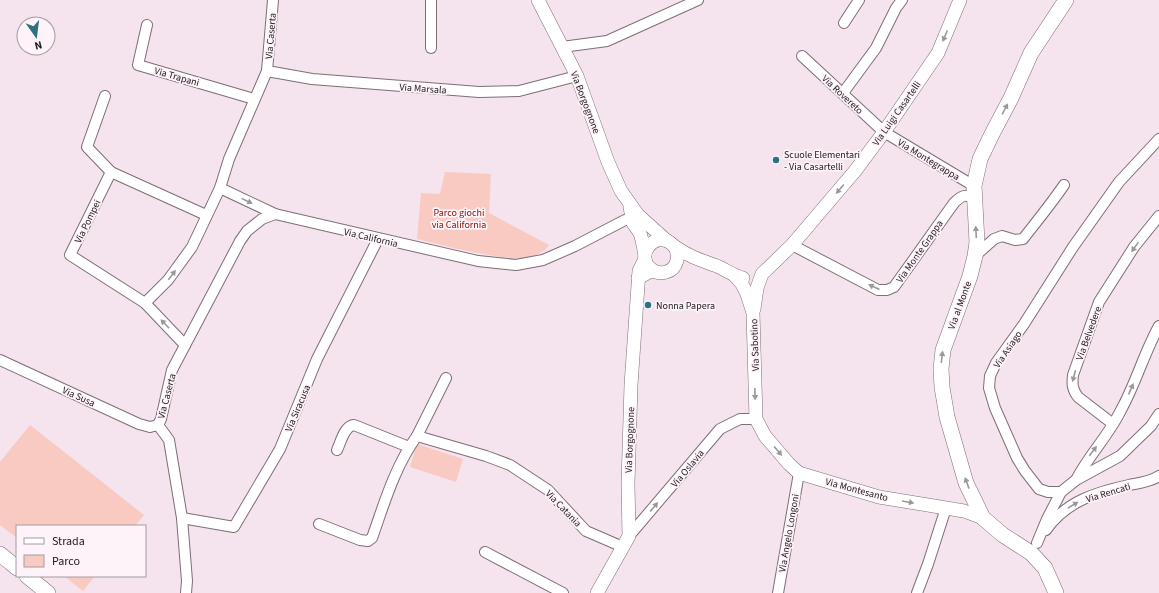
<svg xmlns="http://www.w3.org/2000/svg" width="1159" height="593" font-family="'Source Sans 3',sans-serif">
	<rect width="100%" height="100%" fill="#f5e3ee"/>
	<!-- green -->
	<g fill="#f8cac1">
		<path d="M 445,172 L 491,174 L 489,213 L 549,245 C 544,252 535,256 526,258 C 518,259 509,258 501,257 C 473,253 445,246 417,239 L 421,193 L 440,194 Z"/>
		<path d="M 30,425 L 144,515 L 135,526 L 17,526 L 17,538 L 0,525 L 0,462 Z"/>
		<path d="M 417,444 L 463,459 L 456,482 L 410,467 Z"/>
		<path d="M 64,576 L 95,576 L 83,591 Z"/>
	</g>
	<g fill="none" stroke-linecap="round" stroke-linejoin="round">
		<defs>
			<g id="minor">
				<path d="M 431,0 L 431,48"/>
				<path d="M 844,23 L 859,0"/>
				<path d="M 147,25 L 138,65 L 254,99"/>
				<path d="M 562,47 L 607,41 L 698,0"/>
				<path d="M 802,56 L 884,132 L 974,186"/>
				<path d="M 267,71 L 312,79 L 479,92 L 519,91 L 577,76"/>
				<path d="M 843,93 L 876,48 L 896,8 L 902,0"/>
				<path d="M 105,96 L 87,147 L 111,172 L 206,215"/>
				<path d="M 111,172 L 70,255 L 145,303 L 185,345"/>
				<path d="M 220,188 L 275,214"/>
				<path d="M 792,245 L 878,290 L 887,290 L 894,287 L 954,203 C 961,196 967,192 975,201"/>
				<path d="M 975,256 L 994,239 L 1002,236 L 1015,240 L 1023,239 C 1037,221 1051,204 1064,185"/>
				<path d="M 145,303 L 168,280 L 192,247 L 220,188 L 229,159 L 267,71 L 273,0"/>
				<path d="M 0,360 L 139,424 L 150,427 L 158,425"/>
				<path d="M 446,378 L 417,436 L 486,456 L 510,465 L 548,490 L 586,531 L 623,547"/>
				<path d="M 1113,424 L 1078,397 C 1072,389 1072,384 1073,375 L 1099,302 L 1134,247 L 1159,216"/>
				<path d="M 158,425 L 161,419 L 172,370 L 240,241 L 247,231 L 262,219 L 275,214 L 478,261 L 516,265 L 543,260 L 575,246 L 625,220 L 632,218 L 638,218"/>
				<path d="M 158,425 L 169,440 L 182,518 L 187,581 L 186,593"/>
				<path d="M 337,450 C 341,442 344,426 354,425 L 409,447"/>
				<path d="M 1076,480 C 1089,455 1109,435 1121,410 C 1136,383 1144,353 1159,326"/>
				<path d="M 1061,492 L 1048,492 L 1039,489 L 1025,471 L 1017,458 L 995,408 L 989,388 L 990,376 L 996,363 L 1024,324 L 1073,247 L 1119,182 L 1159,139"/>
				<path d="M 182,518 L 234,527 L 280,449 L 317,359 L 378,239"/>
				<path d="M 319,524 L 360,540 L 368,541 L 372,538 C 384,504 395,466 417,436"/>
				<path d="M 1046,530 C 1066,501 1097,492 1129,485 C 1139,483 1150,482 1159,476"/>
				<path d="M 629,536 L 720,429 L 740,419 L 756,419"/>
				<path d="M 1037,543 L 1047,519 L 1061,492 L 1076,480 L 1120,456 L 1151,426 L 1159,414"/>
				<path d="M 485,552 L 563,593"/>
				<path d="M 778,593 L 799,473"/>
				<path d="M 917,593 L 928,564 L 946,508"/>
			</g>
			<g id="tertiary">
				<path d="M 538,0 L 577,76 L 608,162 L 621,191 L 638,215 L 667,241"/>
				<path d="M 630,207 L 633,223 L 640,233 L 642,240 L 645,255"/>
				<path d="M 674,246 C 690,257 700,260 717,266 C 726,270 734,276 743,278"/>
				<path d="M 735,276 L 742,284 L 747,294 L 753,313 L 756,419 L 765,436 L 789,464 L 799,473 L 879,497 L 964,511 L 983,518"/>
				<path d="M 638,278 L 651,271 C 656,272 661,274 666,272 C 678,269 681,253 673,245 C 655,227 630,260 656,272"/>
				<path d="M 754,309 L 757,288 L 762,274 L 792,245 L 855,171 L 884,132 L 938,53 L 960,0"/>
				<path d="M 597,593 L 629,536 L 628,484 L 631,385 L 639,271 L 645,259"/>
			</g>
			<g id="secondary">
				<path d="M 0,554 L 17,568"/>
				<path d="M 27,576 L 48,593"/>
				<path d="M 1056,593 L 1045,568 L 1031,553 L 1003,535 L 983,518 L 966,483 L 947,417 L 942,387 L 941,369 L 943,350 L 970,276 L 975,256 L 977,242 L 974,186 L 980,159 L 992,134 L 1011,98 L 1031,53 L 1066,0"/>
			</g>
		</defs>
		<!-- minor casing -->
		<use href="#minor" stroke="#7d6e77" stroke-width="12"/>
		<!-- tertiary casing -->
		<use href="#tertiary" stroke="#7d6e77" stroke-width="14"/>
		<!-- secondary casing -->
		<use href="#secondary" stroke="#7d6e77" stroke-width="16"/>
		<!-- minor -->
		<use href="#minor" stroke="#fff" stroke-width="10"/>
		<!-- tertiary -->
		<use href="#tertiary" stroke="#fff" stroke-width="13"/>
		<!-- secondary -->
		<use href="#secondary" stroke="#fff" stroke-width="15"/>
	</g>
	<!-- one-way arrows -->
	<defs><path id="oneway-solid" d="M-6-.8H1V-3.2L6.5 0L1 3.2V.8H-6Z"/></defs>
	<g fill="#9a9899">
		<use href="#oneway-solid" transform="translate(945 36) rotate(113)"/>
		<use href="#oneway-solid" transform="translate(1005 109) rotate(-62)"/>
		<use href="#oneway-solid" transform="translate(840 189) rotate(130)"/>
		<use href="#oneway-solid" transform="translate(247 201) rotate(26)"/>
		<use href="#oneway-solid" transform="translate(976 232) rotate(-93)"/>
		<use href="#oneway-solid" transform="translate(1135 247) rotate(126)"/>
		<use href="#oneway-solid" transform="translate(172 275) rotate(-53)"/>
		<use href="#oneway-solid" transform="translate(874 287) rotate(-156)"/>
		<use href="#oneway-solid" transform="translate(165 324) rotate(-134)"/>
		<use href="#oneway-solid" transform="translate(942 357) rotate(-83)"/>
		<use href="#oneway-solid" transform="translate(1074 376) rotate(104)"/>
		<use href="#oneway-solid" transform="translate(1131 389) rotate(-66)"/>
		<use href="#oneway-solid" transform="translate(755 394) rotate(88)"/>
		<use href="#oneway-solid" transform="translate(778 451) rotate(50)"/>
		<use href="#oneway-solid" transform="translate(1093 451) rotate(-53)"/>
		<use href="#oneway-solid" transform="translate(967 483) rotate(-110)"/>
		<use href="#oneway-solid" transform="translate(908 502) rotate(10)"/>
		<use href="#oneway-solid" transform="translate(1073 505) rotate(-31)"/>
		<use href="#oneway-solid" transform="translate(654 507) rotate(-50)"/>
	</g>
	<!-- markers -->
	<g fill="#2c7280" stroke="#fdf3f9" stroke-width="1.5">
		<circle cx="776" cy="160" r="4"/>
		<circle cx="648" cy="305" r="4"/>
	</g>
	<g text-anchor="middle" stroke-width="3.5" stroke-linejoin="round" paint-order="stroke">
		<!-- street labels -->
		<g font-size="10" fill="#1f191c" stroke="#fdf3f9">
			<text transform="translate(270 36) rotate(-85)" y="4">Via Caserta</text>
			<text transform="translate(177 76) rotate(16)" y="4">Via Trapani</text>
			<text transform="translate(423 88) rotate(4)" y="4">Via Marsala</text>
			<text transform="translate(843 94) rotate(43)" y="4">Via Rovereto</text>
			<text transform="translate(586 102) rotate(69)" y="4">Via Borgognone</text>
			<text transform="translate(896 113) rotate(-55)" y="4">Via Luigi Casartelli</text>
			<text transform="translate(929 159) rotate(31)" y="4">Via Montegrappa</text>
			<text transform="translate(87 221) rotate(-64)" y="4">Via Pompei</text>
			<text transform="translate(371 237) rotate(13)" y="4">Via California</text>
			<text transform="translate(919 251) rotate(-55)" y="4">Via Monte Grappa</text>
			<text transform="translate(959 305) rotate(-70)" y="4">Via al Monte</text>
			<text transform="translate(1088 333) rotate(-70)" y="4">Via Belvedere</text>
			<text transform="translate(754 345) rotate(-92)" y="4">Via Sabotino</text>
			<text transform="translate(1007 349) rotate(-56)" y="4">Via Asiago</text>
			<text transform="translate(79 396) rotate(24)" y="4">Via Susa</text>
			<text transform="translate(166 396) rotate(-75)" y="4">Via Caserta</text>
			<text transform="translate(297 408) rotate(-67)" y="4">Via Siracusa</text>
			<text transform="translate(629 440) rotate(-88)" y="4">Via Borgognone</text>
			<text transform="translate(687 468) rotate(-50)" y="4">Via Oslavia</text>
			<text transform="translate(857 489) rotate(15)" y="4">Via Montesanto</text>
			<text transform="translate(1108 492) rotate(-17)" y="4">Via Rencati</text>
			<text transform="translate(564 508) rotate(46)" y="4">Via Catania</text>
			<text transform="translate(788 533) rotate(-80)" y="4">Via Angelo Longoni</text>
		</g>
		<!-- poi labels -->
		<g font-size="10" fill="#1f191c" stroke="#fdf3f9" text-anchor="start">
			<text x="784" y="158">Scuole Elementari<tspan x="784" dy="12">- Via Casartelli</tspan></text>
			<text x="656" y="309">Nonna Papera</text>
		</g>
		<!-- park labels -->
		<g font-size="10" fill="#831302" stroke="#fdf3f9">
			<text x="459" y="216">Parco giochi<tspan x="459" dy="12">via California</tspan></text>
		</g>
	</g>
	<!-- legend -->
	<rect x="16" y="525" width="130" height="52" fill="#fdf3f9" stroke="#a49ca1"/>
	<rect x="24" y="538" width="20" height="6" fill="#ffffff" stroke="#a49ca1"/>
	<text x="52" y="545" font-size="12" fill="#1f191c">Strada</text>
	<rect x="24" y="555" width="20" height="12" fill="#f8cac1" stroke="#a49ca1"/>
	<text x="52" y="565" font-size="12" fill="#1f191c">Parco</text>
	<!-- north arrow -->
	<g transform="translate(36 36) rotate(166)"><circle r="19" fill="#fdf3f9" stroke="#a49ca1"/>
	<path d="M0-3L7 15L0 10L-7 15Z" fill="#2c7280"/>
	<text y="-6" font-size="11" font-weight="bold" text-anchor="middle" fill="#1f191c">N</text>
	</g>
</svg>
